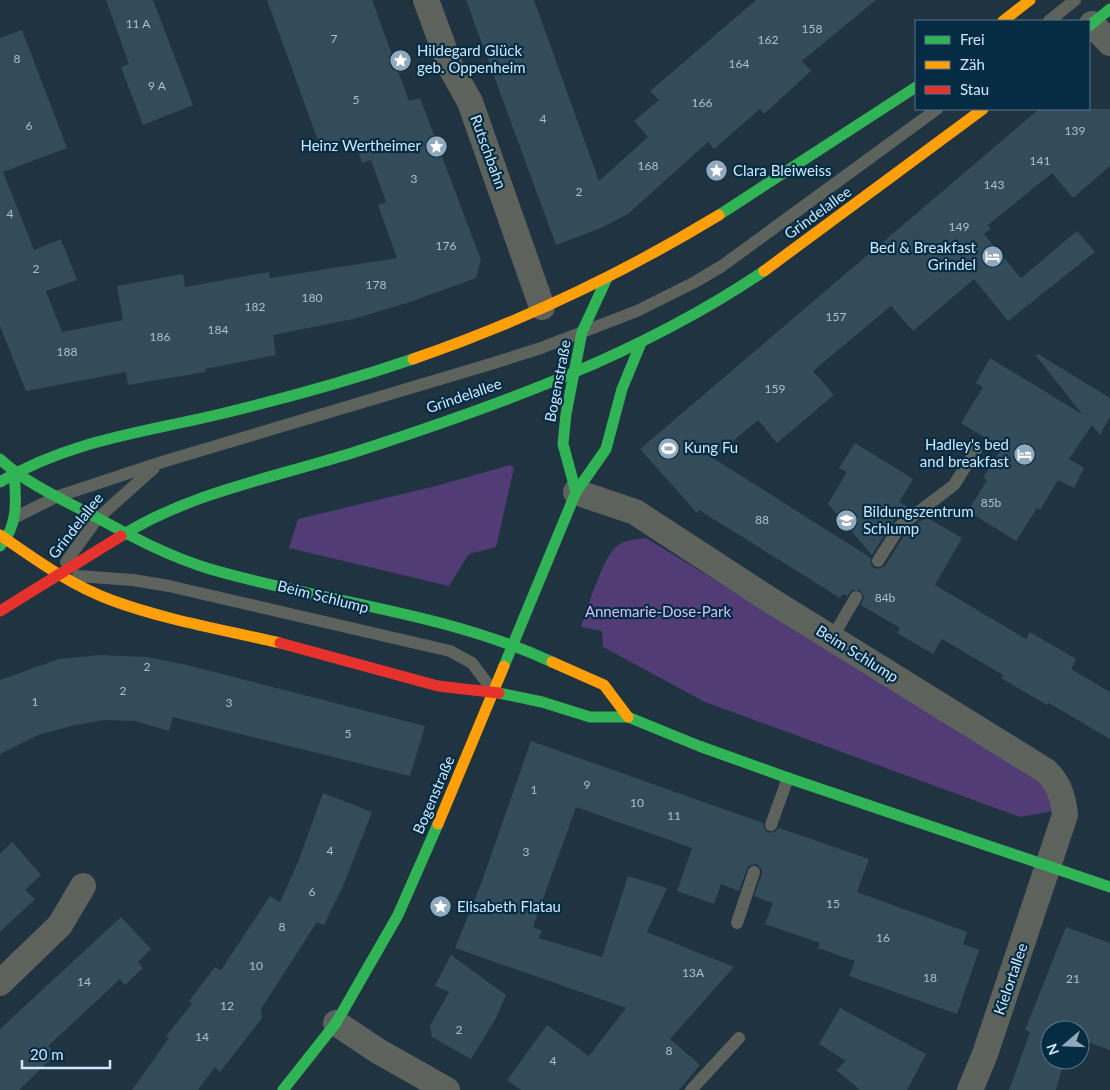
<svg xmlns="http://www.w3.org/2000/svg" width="1110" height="1090" font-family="Lato,sans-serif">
	<rect width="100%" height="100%" fill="#203340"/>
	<!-- green -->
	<g fill="#513c76">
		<path d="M 510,465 L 514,468 L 496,547 L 469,554 L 449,586 L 289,548 L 298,519 L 436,486 Z"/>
		<path d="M 646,538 L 1046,782 L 1054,811 L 1020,817 L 705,702 L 603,647 L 602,631 L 581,627 C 588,608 602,558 617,546 C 625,540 636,539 646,538 Z"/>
	</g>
	<!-- building -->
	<g fill="#344b5a">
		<path d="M 106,0 L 153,0 L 193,105 L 143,125 L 121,67 L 129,64 Z"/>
		<path d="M 267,0 L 372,0 L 409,101 L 420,98 L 481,260 L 476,278 L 407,303 L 353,319 L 273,335 L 276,355 L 205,369 L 206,372 L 128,385 L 126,372 L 26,391 L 0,326 L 0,38 L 22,30 L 67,148 L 3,172 L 34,250 L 61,239 L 77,280 L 46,291 L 62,332 L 123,320 L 117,286 L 183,274 L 185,287 L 269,272 L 270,278 L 397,258 L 378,205 L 386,202 L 371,160 L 362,163 L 354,137 L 321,149 Z"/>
		<path d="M 466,0 L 534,0 L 599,181 L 648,137 L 634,121 L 659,100 L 650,91 L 756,0 L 876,0 L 802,61 L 811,71 L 764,114 L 760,109 L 714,149 L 708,142 L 628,214 L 601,228 L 556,245 Z"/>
		<path d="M 1039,109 L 1110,109 L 1110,166 L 1073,198 L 1052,173 L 988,225 L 991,229 L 984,234 L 1021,278 L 1077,231 L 1095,252 L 1008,321 L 974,279 L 913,331 L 891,306 L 813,371 L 834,395 L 777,443 L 758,420 L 713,458 L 871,558 L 871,564 L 874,568 L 878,569 L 885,566 L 906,532 L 926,517 L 962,538 L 935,585 L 1026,639 L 1030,632 L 1076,659 L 1071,669 L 1110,692 L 1110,739 L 1049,703 L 1047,705 L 1001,678 L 1003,675 L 942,639 L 933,654 L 897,633 L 900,628 L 861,605 L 864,597 L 860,590 L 852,590 L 847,596 L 843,594 L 840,598 L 699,510 L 697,513 L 640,449 Z"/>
		<path d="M 1038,354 L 1110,398 L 1110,417 L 1100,435 L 1092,425 L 1069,459 L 1084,468 L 1074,488 L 1058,480 L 1040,510 L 1037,508 L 1016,541 L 968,511 L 987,480 L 983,478 L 1002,448 L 961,423 L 983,387 L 976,383 L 990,358 L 1082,414 L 1036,356 Z"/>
		<path d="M 855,443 L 913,479 L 899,502 L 910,508 L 893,521 L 872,555 L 828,504 L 847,472 L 839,468 Z"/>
		<path d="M 100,655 L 147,657 L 187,665 L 425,726 L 410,776 L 173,717 L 169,731 L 135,721 L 104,720 L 75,725 L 38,735 L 0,754 L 0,680 L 59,659 Z"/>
		<path d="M 531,741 L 763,823 L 765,830 L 769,833 L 776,831 L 779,828 L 869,859 L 857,892 L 967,932 L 963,944 L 979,950 L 957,1014 L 849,976 L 855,961 L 818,948 L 820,943 L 765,924 L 773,903 L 754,896 L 762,874 L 762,870 L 757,864 L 748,866 L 739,891 L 721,884 L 714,904 L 677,891 L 692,848 L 576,807 L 533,927 L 542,931 L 539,938 L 602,957 L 628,876 L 667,888 L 647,932 L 734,967 L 670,1039 L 700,1065 L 679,1090 L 521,1090 L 507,1080 L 547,1025 L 589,1056 L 626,1008 L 455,948 L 482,881 Z"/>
		<path d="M 323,793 L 372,812 L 344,884 L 324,925 L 317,922 L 261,1009 L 262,1018 L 220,1072 L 215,1067 L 198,1090 L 132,1090 L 169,1038 L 166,1036 L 192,1004 L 189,1001 L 215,967 L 221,970 L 270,896 L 280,902 L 298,862 Z"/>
		<path d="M 12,842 L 41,875 L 25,890 L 35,899 L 0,932 L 0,854 Z"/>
		<path d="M 121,917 L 151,949 L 138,962 L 143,968 L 125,985 L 120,979 L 48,1046 L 56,1054 L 19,1090 L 0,1090 L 0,1029 Z"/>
		<path d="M 1066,927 L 1110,943 L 1110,1050 L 1080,1039 L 1080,1030 L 1050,1030 L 1050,1060 L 1064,1060 L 1056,1090 L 1009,1090 L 1030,1032 L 1025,1030 Z"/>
		<path d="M 451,955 L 506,995 L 496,1018 L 471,1059 L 432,1037 L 430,1026 L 449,992 L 435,986 Z"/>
		<path d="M 840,1008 L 926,1054 L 907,1090 L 860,1090 L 836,1070 L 846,1061 L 819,1044 Z"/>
	</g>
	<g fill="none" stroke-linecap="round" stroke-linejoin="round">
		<!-- lane -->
		<g stroke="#5d635c" stroke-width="12">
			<path d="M 1049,21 L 1075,0"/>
			<path d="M 16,517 L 56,497 L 162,462 L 494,363 L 541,348 L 637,311 L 695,282 L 722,266 L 937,109"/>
			<path d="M 878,561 L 900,526 L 954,485 L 976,450"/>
			<path d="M 66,562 L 97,519 L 154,468"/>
			<path d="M 78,576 L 133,580 L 169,586 L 450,651 L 472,663 L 493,691"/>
			<path d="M 832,638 L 856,597"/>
			<path d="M 771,825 L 788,778"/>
			<path d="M 737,923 L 754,872"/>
			<path d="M 691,1090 L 739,1038"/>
		</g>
		<!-- street -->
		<g stroke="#5d635c" stroke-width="26">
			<path d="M 426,0 L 451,68 L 470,102 L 542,307"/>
			<path d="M 1092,24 L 1110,43"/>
			<path d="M 576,492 L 635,512 L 767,598 L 1046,771 C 1059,784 1063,796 1065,815 L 985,1054 L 970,1090"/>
			<path d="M 0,983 L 60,925 L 83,886"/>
			<path d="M 336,1023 L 378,1051 L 447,1090"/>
		</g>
		<!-- fast -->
		<g stroke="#30b455" stroke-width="11">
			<path d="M 1089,26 L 1110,9"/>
			<path d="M 719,215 L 916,87"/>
			<path d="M 0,459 C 26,483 59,498 90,514 C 129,535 167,556 210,569 C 323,602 444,612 552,662"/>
			<path d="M 0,482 C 69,441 140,433 216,415 C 283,399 348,381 413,359"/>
			<path d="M 576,492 L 563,444 L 566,414 L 582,332 L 607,278"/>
			<path d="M 121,536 C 193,491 278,477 358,451 C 499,405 640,355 764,271"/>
			<path d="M 0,546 C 19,525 16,499 14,472"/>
			<path d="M 504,666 L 576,492 L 606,449 L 622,389 L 641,343"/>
			<path d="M 499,693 L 542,702 L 590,717 L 628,717 L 699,746 L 788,778 L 1110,887"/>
			<path d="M 283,1090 L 336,1023 L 398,915 L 438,824"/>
		</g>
		<!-- slow -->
		<g stroke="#ff9f0a" stroke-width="11">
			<path d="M 1003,21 L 1030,0"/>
			<path d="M 764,271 L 983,109"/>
			<path d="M 413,359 C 521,322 622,274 719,215"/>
			<path d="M 0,535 C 35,559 70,585 111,600 C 165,620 224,630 280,643"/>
			<path d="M 552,662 L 604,685 L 628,717"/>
			<path d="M 438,824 L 504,666"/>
		</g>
		<!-- jam -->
		<g stroke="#e5322d" stroke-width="11">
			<path d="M 0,611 L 121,536"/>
			<path d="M 280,643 L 438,686 L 499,693"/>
		</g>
	</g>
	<!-- icons -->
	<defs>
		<symbol id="sight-disc" viewBox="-11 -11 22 22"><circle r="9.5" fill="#91a9bb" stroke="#062c43"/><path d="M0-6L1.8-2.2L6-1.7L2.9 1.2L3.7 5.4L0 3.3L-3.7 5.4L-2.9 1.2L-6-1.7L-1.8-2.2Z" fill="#fff"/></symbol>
		<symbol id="hotel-disc" viewBox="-11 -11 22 22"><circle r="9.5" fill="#91a9bb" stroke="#062c43"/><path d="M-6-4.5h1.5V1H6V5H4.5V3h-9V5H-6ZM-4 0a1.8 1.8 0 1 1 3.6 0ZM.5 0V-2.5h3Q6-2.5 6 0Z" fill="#fff"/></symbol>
		<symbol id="stadium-disc" viewBox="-11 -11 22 22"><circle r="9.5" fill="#91a9bb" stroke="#062c43"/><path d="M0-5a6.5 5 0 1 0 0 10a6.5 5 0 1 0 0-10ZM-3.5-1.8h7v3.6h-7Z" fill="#fff"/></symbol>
		<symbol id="university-disc" viewBox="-11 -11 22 22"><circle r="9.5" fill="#91a9bb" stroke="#062c43"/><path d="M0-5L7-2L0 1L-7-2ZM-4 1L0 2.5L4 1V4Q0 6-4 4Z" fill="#fff"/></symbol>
	</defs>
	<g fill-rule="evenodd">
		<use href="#sight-disc" x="388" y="48" width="25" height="25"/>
		<use href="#sight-disc" x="424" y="134" width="25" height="25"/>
		<use href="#sight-disc" x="704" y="158" width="25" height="25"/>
		<use href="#hotel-disc" x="980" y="244" width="25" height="25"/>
		<use href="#stadium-disc" x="656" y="436" width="25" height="25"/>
		<use href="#hotel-disc" x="1012" y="442" width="25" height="25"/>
		<use href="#university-disc" x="834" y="508" width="25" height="25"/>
		<use href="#sight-disc" x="428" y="894" width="25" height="25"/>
	</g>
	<g text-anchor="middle" stroke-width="4.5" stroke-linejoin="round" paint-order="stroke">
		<!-- number labels -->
		<g font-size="12" fill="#a8c1d4">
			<text x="138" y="28">11 A</text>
			<text x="812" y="33">158</text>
			<text x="334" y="43">7</text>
			<text x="768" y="44">162</text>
			<text x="17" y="63">8</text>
			<text x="739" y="68">164</text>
			<text x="157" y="90">9 A</text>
			<text x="356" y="104">5</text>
			<text x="702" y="107">166</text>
			<text x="543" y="123">4</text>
			<text x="29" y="130">6</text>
			<text x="1075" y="135">139</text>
			<text x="1040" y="165">141</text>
			<text x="648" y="170">168</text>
			<text x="414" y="183">3</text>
			<text x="994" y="189">143</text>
			<text x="579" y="196">2</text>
			<text x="10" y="218">4</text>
			<text x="959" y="231">149</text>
			<text x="446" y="250">176</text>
			<text x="36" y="273">2</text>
			<text x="376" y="289">178</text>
			<text x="312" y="302">180</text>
			<text x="255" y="311">182</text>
			<text x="836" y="321">157</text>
			<text x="218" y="334">184</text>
			<text x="160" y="341">186</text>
			<text x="67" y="356">188</text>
			<text x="775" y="393">159</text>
			<text x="991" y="507">85b</text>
			<text x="762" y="524">88</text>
			<text x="885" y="602">84b</text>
			<text x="147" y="671">2</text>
			<text x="123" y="695">2</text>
			<text x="35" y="706">1</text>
			<text x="229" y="707">3</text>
			<text x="348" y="738">5</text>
			<text x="587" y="789">9</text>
			<text x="534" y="794">1</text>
			<text x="637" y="807">10</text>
			<text x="674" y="820">11</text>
			<text x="330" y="855">4</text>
			<text x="526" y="856">3</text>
			<text x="312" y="896">6</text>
			<text x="833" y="908">15</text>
			<text x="282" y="931">8</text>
			<text x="883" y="942">16</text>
			<text x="256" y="970">10</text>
			<text x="693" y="977">13A</text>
			<text x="930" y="982">18</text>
			<text x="1073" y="983">21</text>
			<text x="84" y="986">14</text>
			<text x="227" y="1010">12</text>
			<text x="459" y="1034">2</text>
			<text x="202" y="1041">14</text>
			<text x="669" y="1055">8</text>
			<text x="553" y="1065">4</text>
		</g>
		<!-- poi labels -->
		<g font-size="15" fill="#cee8fd" stroke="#062c43" text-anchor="start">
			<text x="417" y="56">Hildegard Glück<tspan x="417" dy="17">geb. Oppenheim</tspan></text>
			<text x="421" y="151" text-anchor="end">Heinz Wertheimer</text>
			<text x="733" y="176">Clara Bleiweiss</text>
			<text x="976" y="253" text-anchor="end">Bed &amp; Breakfast<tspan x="976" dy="17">Grindel</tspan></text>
			<text x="1009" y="450" text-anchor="end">Hadley's bed<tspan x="1009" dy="17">and breakfast</tspan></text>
			<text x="684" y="453">Kung Fu</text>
			<text x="863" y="517">Bildungszentrum<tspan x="863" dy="17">Schlump</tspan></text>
			<text x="457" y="912">Elisabeth Flatau</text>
		</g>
		<!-- street labels -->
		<g font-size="15" fill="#cee8fd" stroke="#062c43">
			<text transform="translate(488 152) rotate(70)" y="5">Rutschbahn</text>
			<text transform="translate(818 213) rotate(-36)" y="5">Grindelallee</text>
			<text transform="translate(558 381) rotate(-79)" y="5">Bogenstraße</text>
			<text transform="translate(464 396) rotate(-19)" y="5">Grindelallee</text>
			<text transform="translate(76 526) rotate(-52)" y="5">Grindelallee</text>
			<text transform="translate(323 597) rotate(14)" y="5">Beim Schlump</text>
			<text transform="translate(857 654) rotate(32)" y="5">Beim Schlump</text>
			<text transform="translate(434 795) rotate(-67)" y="5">Bogenstraße</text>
			<text transform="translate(1011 979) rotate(-71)" y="5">Kielortallee</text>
		</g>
		<!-- park labels -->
		<g font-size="15" fill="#d4bff5" stroke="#062c43">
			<text x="658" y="617">Annemarie-Dose-Park</text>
		</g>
	</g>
	<!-- legend -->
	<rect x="915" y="20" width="175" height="90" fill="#062c43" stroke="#56778d"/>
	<rect x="925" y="36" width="25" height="8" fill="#30b455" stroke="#56778d"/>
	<text x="960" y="45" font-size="15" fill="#cee8fd">Frei</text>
	<rect x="925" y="61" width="25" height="8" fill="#ff9f0a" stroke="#56778d"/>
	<text x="960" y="70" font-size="15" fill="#cee8fd">Zäh</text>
	<rect x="925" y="86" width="25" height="8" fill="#e5322d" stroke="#56778d"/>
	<text x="960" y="95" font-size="15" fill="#cee8fd">Stau</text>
	<!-- north arrow -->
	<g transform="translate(1065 1045) rotate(251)"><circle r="24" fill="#062c43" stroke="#56778d"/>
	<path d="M0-4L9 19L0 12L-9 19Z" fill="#91a9bb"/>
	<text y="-8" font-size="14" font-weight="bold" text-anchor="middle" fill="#cee8fd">N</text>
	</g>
	<!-- scale -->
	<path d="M22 1060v8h88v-8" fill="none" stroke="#cee8fd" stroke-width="2.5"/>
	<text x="30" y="1060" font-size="15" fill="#cee8fd" stroke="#062c43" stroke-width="4" paint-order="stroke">20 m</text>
</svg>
